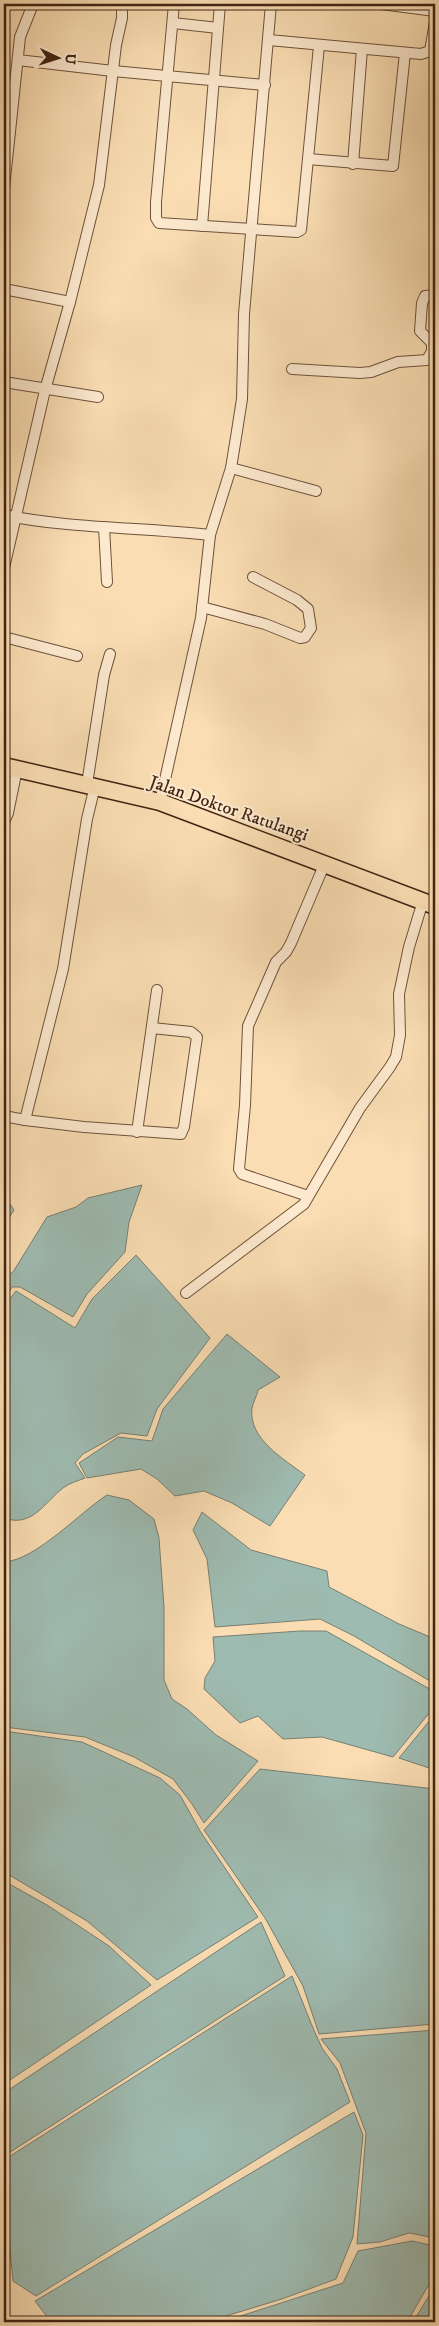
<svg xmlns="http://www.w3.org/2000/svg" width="439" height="2326" font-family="'IM FELL DW Pica',serif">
	<rect width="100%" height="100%" fill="#faddb3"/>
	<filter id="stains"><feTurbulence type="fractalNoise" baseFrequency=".004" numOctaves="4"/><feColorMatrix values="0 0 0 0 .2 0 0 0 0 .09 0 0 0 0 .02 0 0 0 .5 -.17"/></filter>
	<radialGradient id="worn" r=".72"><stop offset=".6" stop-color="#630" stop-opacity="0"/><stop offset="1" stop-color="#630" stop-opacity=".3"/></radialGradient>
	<!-- water -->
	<g fill="#9ebbb1" stroke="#787f72">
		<path d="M 142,1185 L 129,1222 L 125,1252 L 87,1294 L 73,1317 L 20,1287 L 12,1287 L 4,1301 L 4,1278 L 13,1272 L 47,1217 L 76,1207 L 88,1198 Z"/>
		<path d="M 4,1195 L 14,1210 L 9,1218 L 4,1222 Z"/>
		<path d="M 136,1255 L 210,1338 L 157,1409 L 147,1436 L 121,1433 L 83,1454 L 75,1463 L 85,1478 C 78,1481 69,1483 63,1488 C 44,1503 32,1528 4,1518 L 4,1307 L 16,1291 L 75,1328 L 92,1299 Z"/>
		<path d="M 227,1334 L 280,1377 L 258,1390 C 257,1396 253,1402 252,1408 C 248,1439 284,1459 305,1475 L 270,1526 L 232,1503 L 204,1491 L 175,1496 L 157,1479 L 141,1469 L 87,1478 L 79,1463 L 118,1437 L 152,1441 L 163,1409 Z"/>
		<path d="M 107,1495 L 129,1500 L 154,1519 L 159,1538 L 164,1607 L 164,1680 L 172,1699 L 187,1709 L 216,1735 L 258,1761 L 204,1823 L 192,1804 L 173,1779 L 134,1757 L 85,1737 L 4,1727 L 4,1562 C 36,1560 79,1513 107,1495 Z"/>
		<path d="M 202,1512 L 251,1550 L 327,1571 L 329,1587 L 399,1624 L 435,1639 L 435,1684 L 354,1636 L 320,1619 L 215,1627 L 207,1559 L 193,1530 Z"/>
		<path d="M 300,1631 L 326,1631 L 435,1692 L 435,1706 L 393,1757 L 322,1737 L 283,1739 L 258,1716 L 240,1723 L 204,1689 L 205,1678 L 215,1661 L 213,1637 Z"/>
		<path d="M 435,1714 L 435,1770 L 399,1758 Z"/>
		<path d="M 4,1731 L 82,1742 L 160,1778 L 180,1795 L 200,1831 L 258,1917 L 157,1980 L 87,1921 L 4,1872 Z"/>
		<path d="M 260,1769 L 435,1789 L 435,2024 L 319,2034 L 303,1986 L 265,1918 L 204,1830 Z"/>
		<path d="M 4,1881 L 47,1905 L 109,1946 L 151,1985 L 4,2084 Z"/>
		<path d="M 261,1922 L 285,1976 L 4,2156 L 4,2093 Z"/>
		<path d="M 292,1976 L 313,2028 L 322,2048 L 337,2069 L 350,2102 L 36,2296 L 13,2281 L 4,2188 L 4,2160 Z"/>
		<path d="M 435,2030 L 435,2238 L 409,2233 L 380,2242 L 357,2244 L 366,2133 L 340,2063 L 321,2039 Z"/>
		<path d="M 354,2112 L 363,2135 L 353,2237 L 336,2279 L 282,2299 L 206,2322 L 60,2322 L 48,2318 L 35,2301 Z"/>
		<path d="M 412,2241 L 435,2246 L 435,2274 L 407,2322 L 222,2322 L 343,2283 L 358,2251 Z"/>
		<path d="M 435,2286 L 435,2322 L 413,2322 Z"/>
	</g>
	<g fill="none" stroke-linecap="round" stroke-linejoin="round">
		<defs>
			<g id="minor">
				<path d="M 174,4 L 156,202 L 156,218 L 159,223 L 297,232 L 301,230 L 319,46"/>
				<path d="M 381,4 L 435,11"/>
				<path d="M 173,23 L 218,28"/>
				<path d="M 269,40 L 421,54 L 430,51 L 435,22"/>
				<path d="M 18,60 L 113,71 L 265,85"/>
				<path d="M 308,159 L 393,166 L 405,53"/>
				<path d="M 353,164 L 362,49"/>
				<path d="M 4,188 L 20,37 L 33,4"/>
				<path d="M 202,226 L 220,4"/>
				<path d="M 4,289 L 70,302"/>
				<path d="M 292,369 L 360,373 L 371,372 L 398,362 L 427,360 L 432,351 L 432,343 L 420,331 L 422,303 L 425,296 L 435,295"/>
				<path d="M 4,382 L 98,397"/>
				<path d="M 231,468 L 316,491"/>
				<path d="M 4,515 C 72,529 142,527 210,535"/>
				<path d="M 104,527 L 107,582"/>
				<path d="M 4,568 L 45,390 L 70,302 L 99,185 L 116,45 L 122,18 L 122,4"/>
				<path d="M 202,607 L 265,624 L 300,638 L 305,637 L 311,628 L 308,609 L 297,600 L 253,577"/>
				<path d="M 4,637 L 77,656"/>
				<path d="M 87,784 L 104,675 L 110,654"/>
				<path d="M 160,802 L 201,618 L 210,535 L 231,468 L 237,431 L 242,399 L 244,314 L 271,4"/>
				<path d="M 4,822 L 8,813 L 17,769"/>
				<path d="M 4,1116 L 25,1120 L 63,969 L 87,819 L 95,786"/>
				<path d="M 25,1120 L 84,1127 L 181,1134 L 184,1127 L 197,1037 L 191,1032 L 152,1028"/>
				<path d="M 137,1132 L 157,990"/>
				<path d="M 308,1196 L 242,1174 L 239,1169 L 245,1105 L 248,1026 L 276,962 L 286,952 L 291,943 L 325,863"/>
				<path d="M 186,1293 L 304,1204 L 360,1108 L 390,1067 L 396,1057 L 400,1035 L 399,994 L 409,947 L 423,901"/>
			</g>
			<path id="trunk" d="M 4,766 L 160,802 L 435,906"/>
		</defs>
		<!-- minor casing -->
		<use href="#minor" stroke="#6e523b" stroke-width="12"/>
		<!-- trunk casing -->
		<use href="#trunk" stroke="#402413" stroke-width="19"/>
		<!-- minor -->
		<use href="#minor" stroke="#fce9ce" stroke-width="10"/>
		<!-- trunk -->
		<use href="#trunk" stroke="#faddb3" stroke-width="16"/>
	</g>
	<g text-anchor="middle" stroke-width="4" stroke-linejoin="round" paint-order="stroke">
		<!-- street labels -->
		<g font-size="18" fill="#402413" stroke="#fce9ce">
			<text transform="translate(229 808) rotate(19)" y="6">Jalan Doktor Ratulangi</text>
		</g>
	</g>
	<!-- margin -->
	<rect width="439" height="2326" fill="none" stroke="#faddb3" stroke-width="20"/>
	<rect x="5" y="5" width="429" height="2316" fill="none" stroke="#402413" stroke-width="2.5"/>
	<rect x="10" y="10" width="419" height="2306" fill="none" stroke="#402413"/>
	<!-- north arrow -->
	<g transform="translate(58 58) rotate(94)" stroke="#fce9ce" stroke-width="4" paint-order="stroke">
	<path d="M0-4L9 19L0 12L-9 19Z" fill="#402413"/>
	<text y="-8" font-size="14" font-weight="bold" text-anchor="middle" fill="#402413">U</text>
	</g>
	<rect width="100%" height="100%" filter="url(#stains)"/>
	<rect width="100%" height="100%" fill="url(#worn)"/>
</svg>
